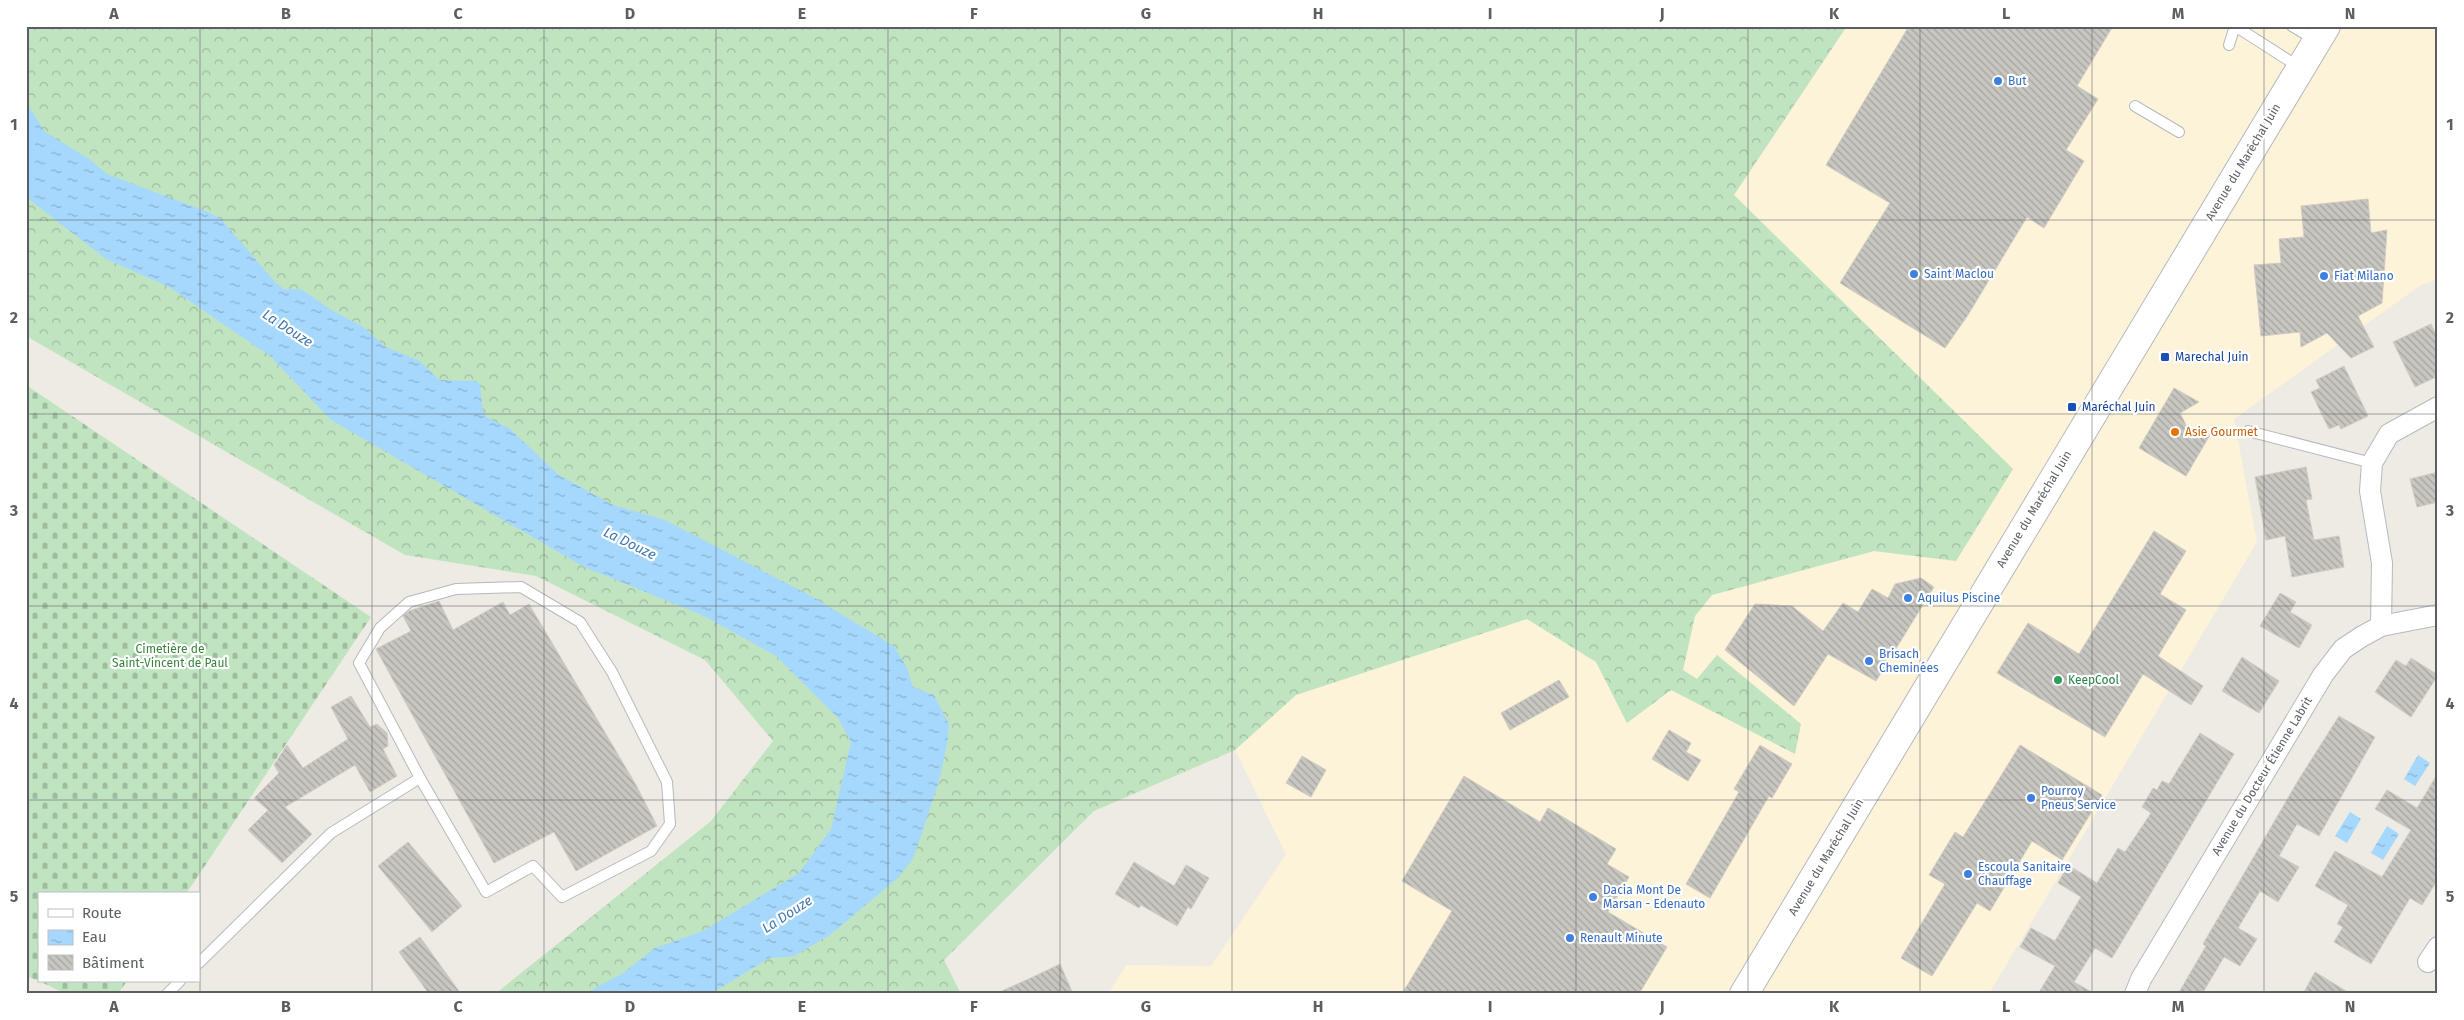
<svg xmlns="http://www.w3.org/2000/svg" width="2464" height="1020" font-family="'Fira Sans',sans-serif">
	<defs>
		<pattern id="forest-crowns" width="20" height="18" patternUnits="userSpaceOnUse" patternTransform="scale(1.25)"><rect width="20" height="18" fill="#c1e4c0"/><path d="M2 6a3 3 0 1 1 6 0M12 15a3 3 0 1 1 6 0" fill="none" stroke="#a0bca0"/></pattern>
		<pattern id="cemetery-stones" width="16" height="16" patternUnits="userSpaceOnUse" patternTransform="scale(1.25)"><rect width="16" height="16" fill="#c1e4c0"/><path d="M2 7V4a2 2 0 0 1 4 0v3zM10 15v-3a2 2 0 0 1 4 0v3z" fill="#a0bca0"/></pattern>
		<pattern id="water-ripples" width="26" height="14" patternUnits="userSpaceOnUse" patternTransform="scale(1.25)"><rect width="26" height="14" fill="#a5d8fc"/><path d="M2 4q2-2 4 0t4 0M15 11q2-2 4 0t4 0" fill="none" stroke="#89b2d0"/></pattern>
		<pattern id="building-back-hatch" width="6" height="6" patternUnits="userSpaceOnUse" patternTransform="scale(1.25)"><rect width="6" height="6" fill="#c8c6c0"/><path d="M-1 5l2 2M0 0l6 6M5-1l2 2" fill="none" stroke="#a5a4a0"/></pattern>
	</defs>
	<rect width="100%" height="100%" fill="#edebe3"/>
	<!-- commercial -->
	<path fill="#fcf3d9" d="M 1847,26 L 2438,26 L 2438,279 L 2421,285 L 2234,419 L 2257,542 L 1989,994 L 1108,994 L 1126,965 L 1211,966 L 1286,854 L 1235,750 L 1296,695 L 1527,619 L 1596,662 L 1627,723 L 1671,689 L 1795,754 L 1718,655 L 1697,679 L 1683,670 L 1695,616 L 1712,595 L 1874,551 L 1956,561 L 2013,469 L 1734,195 Z"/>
	<!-- forest -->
	<path fill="url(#forest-crowns)" d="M 26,26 L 1847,26 L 1734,195 L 2013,469 L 1956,561 L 1874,551 L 1712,595 L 1695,616 L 1683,670 L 1697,679 L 1717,655 L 1801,724 L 1795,754 L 1671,690 L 1627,723 L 1596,662 L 1527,619 L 1296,695 L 1235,750 L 1094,811 L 944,960 L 961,994 L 495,994 L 711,821 L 773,741 L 705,660 L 536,576 L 405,555 L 26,336 Z"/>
	<!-- cemetery -->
	<g fill="url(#cemetery-stones)">
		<path d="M 26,385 L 371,617 L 186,894 L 39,894 L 39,981 L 26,976 Z"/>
		<path d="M 39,981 L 127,981 L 118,994 L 66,994 Z"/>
	</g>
	<!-- water -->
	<g fill="url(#water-ripples)">
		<path d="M 26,102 L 45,132 L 88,158 L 107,174 L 208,212 L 221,219 L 276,283 L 284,289 L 301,289 L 333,311 L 362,326 L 386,347 L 420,361 L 439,380 L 477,381 L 480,385 L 483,412 L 488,418 L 509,428 L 559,475 L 613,505 L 665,520 L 813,597 L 894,646 L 907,668 L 913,687 L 934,695 L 949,724 L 947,744 L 939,781 L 919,842 L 913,858 L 899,877 L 830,935 L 794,956 L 770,958 L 710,994 L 584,994 L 623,973 L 655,948 L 703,931 L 799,873 L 831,829 L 851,742 L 838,718 L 776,656 L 702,615 L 584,567 L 331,420 L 270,356 L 169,287 L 106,259 L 26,197 Z"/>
		<path d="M 2418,755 L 2430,763 L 2415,786 L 2404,779 Z"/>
		<path d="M 2350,812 L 2361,819 L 2347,843 L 2335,836 Z"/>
		<path d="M 2387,826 L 2399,834 L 2383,860 L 2371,853 Z"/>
	</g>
	<!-- building -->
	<g fill="url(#building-back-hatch)" stroke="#d2ccc2">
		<path d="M 1909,26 L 2113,26 L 2077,86 L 2098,99 L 2066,150 L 2084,161 L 2044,228 L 2027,217 L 1968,315 L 1945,348 L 1840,283 L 1890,203 L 1826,165 Z"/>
		<path d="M 2368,199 L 2371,233 L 2387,230 L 2382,303 L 2358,316 L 2374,347 L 2351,358 L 2327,333 L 2301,347 L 2300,332 L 2261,336 L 2254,265 L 2281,263 L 2279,239 L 2304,237 L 2301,206 Z"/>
		<path d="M 2431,324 L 2438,339 L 2438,376 L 2415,387 L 2393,342 Z"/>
		<path d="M 2344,366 L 2368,416 L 2341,429 L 2339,425 L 2329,429 L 2311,392 L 2320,388 L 2316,380 Z"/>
		<path d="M 2174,388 L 2199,402 L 2180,413 L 2193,439 L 2214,428 L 2186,476 L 2139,448 Z"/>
		<path d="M 2306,467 L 2312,499 L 2306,500 L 2314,540 L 2339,536 L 2344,567 L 2292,577 L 2285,536 L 2266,540 L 2255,477 Z"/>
		<path d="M 2438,472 L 2438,502 L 2417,507 L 2410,479 Z"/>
		<path d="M 2154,531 L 2186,551 L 2160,594 L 2186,610 L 2158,656 L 2203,686 L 2191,705 L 2143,674 L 2105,737 L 1997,673 L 2028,623 L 2079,654 Z"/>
		<path d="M 1921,578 L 1934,587 L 1876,681 L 1828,654 L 1794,706 L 1725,650 L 1755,604 L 1792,606 L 1823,631 L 1843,603 L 1858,612 L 1872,589 L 1888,598 L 1895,584 Z"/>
		<path d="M 2280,593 L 2296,602 L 2290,612 L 2312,625 L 2299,648 L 2260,626 Z"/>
		<path d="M 439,601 L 453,630 L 503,602 L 510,615 L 529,604 L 636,785 L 657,826 L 576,871 L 554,832 L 494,863 L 376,649 L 411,631 L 403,616 L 409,611 Z"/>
		<path d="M 2242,657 L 2279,681 L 2259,713 L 2222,691 Z"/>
		<path d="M 2411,658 L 2438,675 L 2411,717 L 2375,692 L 2396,660 L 2406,666 Z"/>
		<path d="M 1559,680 L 1569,697 L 1510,730 L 1501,713 Z"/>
		<path d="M 351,696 L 370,727 L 377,724 L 387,733 L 388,746 L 383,749 L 397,776 L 370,792 L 355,765 L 285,807 L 312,834 L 282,863 L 248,830 L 268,810 L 254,798 L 279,773 L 274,765 L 287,745 L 303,768 L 348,739 L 331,707 Z"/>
		<path d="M 2339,716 L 2375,737 L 2319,836 L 2297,824 L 2279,856 L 2299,867 L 2278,902 L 2260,891 L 2238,928 L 2257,939 L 2240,966 L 2224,957 L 2202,994 L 2178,994 L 2206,946 L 2203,944 L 2299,779 Z"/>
		<path d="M 1669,730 L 1691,743 L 1686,752 L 1701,760 L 1688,781 L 1652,759 Z"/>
		<path d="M 2200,733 L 2234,754 L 2112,958 L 2095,948 L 2074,982 L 2095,994 L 2038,994 L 2055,966 L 2020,947 L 2031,928 L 2055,941 L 2081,897 L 2058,883 L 2068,865 L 2097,883 L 2118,848 L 2125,852 L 2151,813 L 2142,807 L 2153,788 L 2157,790 L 2162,781 L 2169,784 Z"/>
		<path d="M 1760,745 L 1792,764 L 1772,798 L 1769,796 L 1710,898 L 1686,884 L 1739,792 L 1734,789 Z"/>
		<path d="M 2020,745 L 2102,795 L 2062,860 L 2032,841 L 1990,911 L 1977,903 L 1932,976 L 1901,958 L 1945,884 L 1929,875 L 1955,832 L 1963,837 Z"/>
		<path d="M 1302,756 L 1326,770 L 1311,797 L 1286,783 Z"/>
		<path d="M 2438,773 L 2438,879 L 2422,905 L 2410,898 L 2371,964 L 2334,942 L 2343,927 L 2337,924 L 2348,905 L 2315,886 L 2335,851 L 2382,877 L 2411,830 L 2375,809 L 2387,790 L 2417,808 Z"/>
		<path d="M 1464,776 L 1540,822 L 1548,808 L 1616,849 L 1607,864 L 1629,877 L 1608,912 L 1667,947 L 1639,994 L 1402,994 L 1452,911 L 1402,881 Z"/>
		<path d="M 408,842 L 462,906 L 432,932 L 378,866 Z"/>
		<path d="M 1134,862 L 1174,886 L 1186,865 L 1209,878 L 1191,909 L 1188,907 L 1177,926 L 1141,905 L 1139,908 L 1115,894 Z"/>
		<path d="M 420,937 L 461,994 L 429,994 L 399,952 Z"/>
		<path d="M 1060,964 L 1073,994 L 995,994 L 1033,977 Z"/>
		<path d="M 2315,972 L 2351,994 L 2303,994 Z"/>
	</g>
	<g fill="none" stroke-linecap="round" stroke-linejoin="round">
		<defs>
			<g id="lane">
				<path d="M 2235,26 L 2299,67"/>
				<path d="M 2292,26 L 2317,41"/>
				<path d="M 2229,45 L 2235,26"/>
				<path d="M 2135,106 L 2179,132"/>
				<path d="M 2248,431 L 2372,463"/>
				<path d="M 199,963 L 331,833 L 420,778 L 359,663 L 380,628 L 409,602 L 456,589 L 521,587 L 580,622 L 612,672 L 667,782 L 670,824 L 651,851 L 562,897 L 533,866 L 486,892 L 420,778"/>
				<path d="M 167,994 L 180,981"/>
			</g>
			<g id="street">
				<path d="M 2381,626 L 2382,563 L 2370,491 L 2372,463 L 2389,434 L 2438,407"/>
				<path d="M 2428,962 L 2438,947"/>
				<path d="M 2135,994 L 2141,979 L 2323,675 L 2343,649 L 2361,637 L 2381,626 L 2438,615"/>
			</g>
			<path id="secondary" d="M 1744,994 L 2326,26"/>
		</defs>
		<!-- lane casing -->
		<use href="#lane" stroke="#b6b9bd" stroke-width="12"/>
		<!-- street casing -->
		<use href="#street" stroke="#b6b9bd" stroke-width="22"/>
		<!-- secondary casing -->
		<use href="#secondary" stroke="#b5b8bd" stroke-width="30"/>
		<!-- lane -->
		<use href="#lane" stroke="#fff" stroke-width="10"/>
		<!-- street -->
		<use href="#street" stroke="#fff" stroke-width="20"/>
		<!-- secondary -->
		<use href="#secondary" stroke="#fff" stroke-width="28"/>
	</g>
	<!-- grid -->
	<path fill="none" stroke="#5b5f63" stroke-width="1" stroke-opacity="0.55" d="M 200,26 L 200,994M 372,26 L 372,994M 544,26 L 544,994M 716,26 L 716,994M 888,26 L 888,994M 1060,26 L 1060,994M 1232,26 L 1232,994M 1404,26 L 1404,994M 1576,26 L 1576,994M 1748,26 L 1748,994M 1920,26 L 1920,994M 2092,26 L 2092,994M 2264,26 L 2264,994M 26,220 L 2438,220M 26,414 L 2438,414M 26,606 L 2438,606M 26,800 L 2438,800"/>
	<!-- markers -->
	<g fill="#3f7fe0" stroke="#fff" stroke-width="2">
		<circle cx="1998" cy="81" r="5"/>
		<circle cx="1914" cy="274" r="5"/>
		<circle cx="2324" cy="276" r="5"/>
		<circle cx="1908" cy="598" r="5"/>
		<circle cx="1869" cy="661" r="5"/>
		<circle cx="2031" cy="798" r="5"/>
		<circle cx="1968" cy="874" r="5"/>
		<circle cx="1593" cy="897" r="5"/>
		<circle cx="1570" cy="938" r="5"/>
	</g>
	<g fill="#1a4fb4" stroke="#fff" stroke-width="2">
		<rect x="2160" y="352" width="10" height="10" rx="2.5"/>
		<rect x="2067" y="402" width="10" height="10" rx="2.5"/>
	</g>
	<circle fill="#e8710a" stroke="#fff" stroke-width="2" cx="2175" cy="432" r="5"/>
	<circle fill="#2e9e5b" stroke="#fff" stroke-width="2" cx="2058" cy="680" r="5"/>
	<g text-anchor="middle" stroke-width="4.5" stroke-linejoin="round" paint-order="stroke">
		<!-- shop labels -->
		<g font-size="12" fill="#366cbe" stroke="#fff" text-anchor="start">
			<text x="2008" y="85">But</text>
			<text x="1924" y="278">Saint Maclou</text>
			<text x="2334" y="280">Fiat Milano</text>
			<text x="1918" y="602">Aquilus Piscine</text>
			<text x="1879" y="658">Brisach<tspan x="1879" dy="14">Cheminées</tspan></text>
			<text x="2041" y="795">Pourroy<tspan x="2041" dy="14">Pneus Service</tspan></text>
			<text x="1978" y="871">Escoula Sanitaire<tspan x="1978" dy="14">Chauffage</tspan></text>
			<text x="1603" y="894">Dacia Mont De<tspan x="1603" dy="14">Marsan - Edenauto</tspan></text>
			<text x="1580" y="942">Renault Minute</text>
		</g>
		<!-- street labels -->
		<g font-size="12" fill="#5b5f63" stroke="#fff">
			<text transform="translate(2243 162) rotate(-59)" y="4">Avenue du Maréchal Juin</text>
			<text transform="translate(2034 509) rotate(-59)" y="4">Avenue du Maréchal Juin</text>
			<text transform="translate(2262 776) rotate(-59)" y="4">Avenue du Docteur Étienne Labrit</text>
			<text transform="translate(1826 857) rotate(-59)" y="4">Avenue du Maréchal Juin</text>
		</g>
		<!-- transit labels -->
		<g font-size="12" fill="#164399" stroke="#fff" text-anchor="start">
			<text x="2175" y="361">Marechal Juin</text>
			<text x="2082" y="411">Maréchal Juin</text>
		</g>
		<!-- food labels -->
		<g font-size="12" fill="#c56008" stroke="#fff" text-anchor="start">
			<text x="2185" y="436">Asie Gourmet</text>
		</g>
		<!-- park labels -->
		<g font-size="12" fill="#38853a" stroke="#fff">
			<text x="170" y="653">Cimetière de<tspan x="170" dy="14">Saint-Vincent de Paul</tspan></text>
		</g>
		<!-- leisure labels -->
		<g font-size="12" fill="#27864d" stroke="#fff" text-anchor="start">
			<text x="2068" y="684">KeepCool</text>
		</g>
		<!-- water labels -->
		<g font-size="14" font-style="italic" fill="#4279ae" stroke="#fff">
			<text transform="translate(288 328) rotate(33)" y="5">La Douze</text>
			<text transform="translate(630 543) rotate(26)" y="5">La Douze</text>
			<text transform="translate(787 914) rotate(-33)" y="5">La Douze</text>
		</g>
	</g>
	<!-- border -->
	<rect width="2464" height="1020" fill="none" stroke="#ffffff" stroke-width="55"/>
	<!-- legend -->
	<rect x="38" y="892" width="162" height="90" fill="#ffffff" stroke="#bdbfc1"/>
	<rect x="48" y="909" width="25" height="8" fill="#ffffff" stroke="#bdbfc1"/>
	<text x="82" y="918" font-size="15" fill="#5b5f63">Route</text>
	<rect x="48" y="930" width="25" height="15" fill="url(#water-ripples)" stroke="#bdbfc1"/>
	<text x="82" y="942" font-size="15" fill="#5b5f63">Eau</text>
	<rect x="48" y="955" width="25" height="15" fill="url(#building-back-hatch)" stroke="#bdbfc1"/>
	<text x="82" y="968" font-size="15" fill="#5b5f63">Bâtiment</text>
	<rect x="28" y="28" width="2408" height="964" fill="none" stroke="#5b5f63" stroke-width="2"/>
	<g font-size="16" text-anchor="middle" font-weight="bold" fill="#5b5f63">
		<text x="114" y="19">A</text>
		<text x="286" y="19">B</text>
		<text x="458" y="19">C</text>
		<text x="630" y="19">D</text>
		<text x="802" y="19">E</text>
		<text x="974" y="19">F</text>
		<text x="1146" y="19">G</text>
		<text x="1318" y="19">H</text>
		<text x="1490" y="19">I</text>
		<text x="1662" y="19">J</text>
		<text x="1834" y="19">K</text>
		<text x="2006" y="19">L</text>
		<text x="2178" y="19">M</text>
		<text x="2350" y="19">N</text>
		<text x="14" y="130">1</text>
		<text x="2450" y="130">1</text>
		<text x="14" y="323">2</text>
		<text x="2450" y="323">2</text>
		<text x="14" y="516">3</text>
		<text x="2450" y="516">3</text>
		<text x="14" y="709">4</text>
		<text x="2450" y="709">4</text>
		<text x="14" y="902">5</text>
		<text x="2450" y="902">5</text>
		<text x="114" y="1012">A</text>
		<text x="286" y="1012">B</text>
		<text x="458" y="1012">C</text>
		<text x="630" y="1012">D</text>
		<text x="802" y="1012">E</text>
		<text x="974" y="1012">F</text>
		<text x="1146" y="1012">G</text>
		<text x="1318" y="1012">H</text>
		<text x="1490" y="1012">I</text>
		<text x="1662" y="1012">J</text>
		<text x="1834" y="1012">K</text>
		<text x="2006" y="1012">L</text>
		<text x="2178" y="1012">M</text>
		<text x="2350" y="1012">N</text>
	</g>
</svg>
